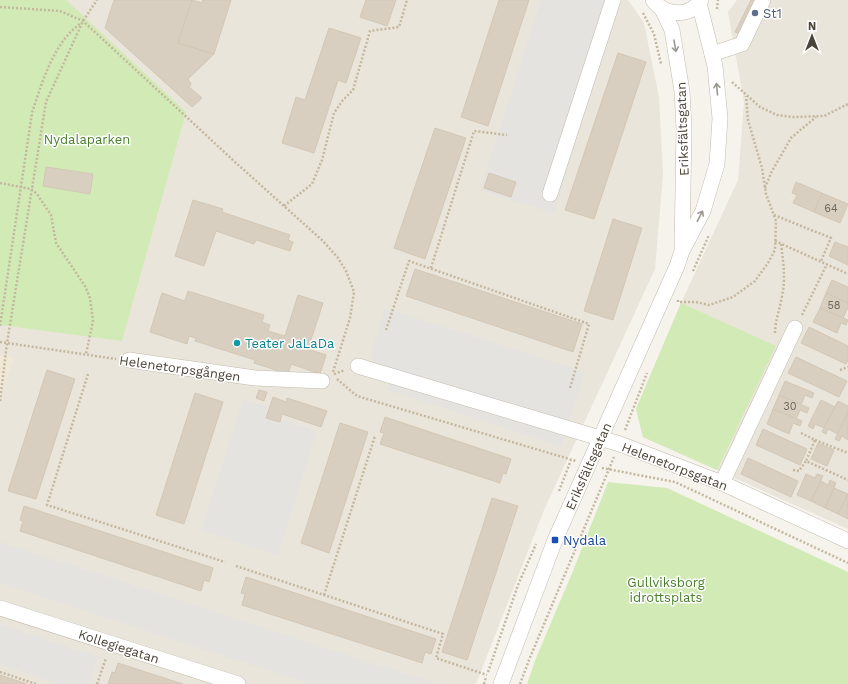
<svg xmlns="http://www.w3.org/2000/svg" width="848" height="684" font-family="'Work Sans',sans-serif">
	<rect width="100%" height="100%" fill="#f6f3ec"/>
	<!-- residential -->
	<g fill="#eae5da">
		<path d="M 0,0 L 628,0 L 644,23 L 659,97 L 663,174 L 655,269 L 544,510 L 476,684 L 0,684 Z"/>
		<path d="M 737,0 L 848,0 L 848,529 L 643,437 L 636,409 L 681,303 L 738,180 L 744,102 L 728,12 Z"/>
	</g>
	<!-- education -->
	<path fill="#efe8d6" d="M 0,356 L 14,358 L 0,398 Z"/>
	<!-- green -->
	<g fill="#d2eab5">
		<path d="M 0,0 L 66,0 L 186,112 L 122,341 L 0,325 Z"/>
		<path d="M 681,303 L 776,346 L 717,470 L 643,437 L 636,409 Z"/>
		<path d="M 608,482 L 667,488 L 848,572 L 848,684 L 527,684 L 536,658 L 573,571 Z"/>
	</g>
	<!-- parking -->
	<g fill="#e5e3e0">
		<path d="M 541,0 L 620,0 L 554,213 L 480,190 Z"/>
		<path d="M 385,308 L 585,372 L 561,446 L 387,390 L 390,380 L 370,356 Z"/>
		<path d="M 243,399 L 268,407 L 266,414 L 317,431 L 278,555 L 201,531 Z"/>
		<path d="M 0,542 L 437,684 L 310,684 L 0,583 Z"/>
		<path d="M 0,624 L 98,657 L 89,684 L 58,684 L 0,664 Z"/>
	</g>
	<!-- building -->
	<g fill="#d8cfc1" stroke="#d3c7b4">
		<path d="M 114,0 L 192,0 L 178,43 L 214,54 L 188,79 L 191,84 L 189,87 L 202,98 L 192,107 L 105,28 Z"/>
		<path d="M 192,0 L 202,3 L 203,0 L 231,0 L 214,54 L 178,43 Z"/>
		<path d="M 366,0 L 396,0 L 387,26 L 360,17 Z"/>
		<path d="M 499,0 L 529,0 L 488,126 L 461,117 Z"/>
		<path d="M 751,0 L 769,0 L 750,39 L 735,32 Z"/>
		<path d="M 329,28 L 361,38 L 346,83 L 338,80 L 314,153 L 282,143 L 296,97 L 305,100 Z"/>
		<path d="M 618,53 L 646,62 L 594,219 L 565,210 Z"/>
		<path d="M 435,128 L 466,138 L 425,259 L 394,248 Z"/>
		<path d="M 46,167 L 93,174 L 90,194 L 43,186 Z"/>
		<path d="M 489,173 L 516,182 L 511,197 L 484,188 Z"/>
		<path d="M 796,182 L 822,193 L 814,212 L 793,203 L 797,195 L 792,193 Z"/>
		<path d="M 822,193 L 848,204 L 840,223 L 814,212 Z"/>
		<path d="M 193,200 L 223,209 L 222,212 L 290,235 L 288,240 L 293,242 L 290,251 L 256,240 L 254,244 L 216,231 L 204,266 L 175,256 Z"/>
		<path d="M 613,219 L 642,228 L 613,320 L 584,311 Z"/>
		<path d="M 835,242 L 848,247 L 848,265 L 829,256 Z"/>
		<path d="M 415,269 L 582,324 L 573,352 L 406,296 Z"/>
		<path d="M 832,280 L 848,287 L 848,303 L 826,293 Z"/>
		<path d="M 188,291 L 264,315 L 262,322 L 270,325 L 268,331 L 285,336 L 298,295 L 323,303 L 308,349 L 326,355 L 320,374 L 291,364 L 288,374 L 254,363 L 255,360 L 195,341 L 196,338 L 189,336 L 187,344 L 150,332 L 162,293 L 185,301 Z"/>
		<path d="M 826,293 L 848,303 L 848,309 L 847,309 L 843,318 L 820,308 Z"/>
		<path d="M 820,308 L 848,320 L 846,325 L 841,323 L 837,333 L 813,322 Z"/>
		<path d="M 809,327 L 848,346 L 848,361 L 846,364 L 801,343 Z"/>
		<path d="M 796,357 L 847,381 L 839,397 L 788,373 Z"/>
		<path d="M 47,370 L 75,379 L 36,499 L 8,491 Z"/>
		<path d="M 785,381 L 814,393 L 812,398 L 805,395 L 801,405 L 779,395 Z"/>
		<path d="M 259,390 L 267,392 L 264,401 L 256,398 Z"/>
		<path d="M 195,393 L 223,402 L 184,524 L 156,515 Z"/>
		<path d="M 779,395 L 809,408 L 807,413 L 800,410 L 796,419 L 773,409 Z"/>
		<path d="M 273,397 L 286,402 L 287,398 L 327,411 L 321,427 L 282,414 L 280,422 L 266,418 Z"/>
		<path d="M 821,400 L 835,407 L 824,428 L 815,424 L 813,429 L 808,426 Z"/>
		<path d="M 838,401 L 848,406 L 848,412 L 838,434 L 828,429 L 826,434 L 822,432 Z"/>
		<path d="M 773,409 L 802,421 L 800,426 L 793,423 L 789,434 L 767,424 Z"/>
		<path d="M 848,413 L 848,440 L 842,436 L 839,441 L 835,439 Z"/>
		<path d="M 385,417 L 511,459 L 506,474 L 503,473 L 500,483 L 380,444 L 384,433 L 380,432 Z"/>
		<path d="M 340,423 L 368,432 L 329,553 L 301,543 Z"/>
		<path d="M 763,429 L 807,449 L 800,465 L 756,445 Z"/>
		<path d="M 818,443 L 834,450 L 827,466 L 811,459 Z"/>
		<path d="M 748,458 L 798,481 L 791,497 L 741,474 Z"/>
		<path d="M 806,474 L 815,478 L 817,474 L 823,476 L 811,501 L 797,495 Z"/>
		<path d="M 830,480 L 836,483 L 825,508 L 811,501 L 821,481 L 828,485 Z"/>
		<path d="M 834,488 L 848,494 L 838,514 L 825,508 Z"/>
		<path d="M 848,494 L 848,519 L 838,514 Z"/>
		<path d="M 492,498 L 518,506 L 467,660 L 442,652 Z"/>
		<path d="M 24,506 L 213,568 L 209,582 L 204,580 L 201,591 L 20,531 L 23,521 L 20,520 Z"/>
		<path d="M 246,577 L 436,639 L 431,654 L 425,652 L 422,663 L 242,605 L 245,594 L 241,593 Z"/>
		<path d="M 118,663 L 183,684 L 108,684 L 112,672 L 115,673 Z"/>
		<path d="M 0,675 L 27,684 L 0,684 Z"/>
	</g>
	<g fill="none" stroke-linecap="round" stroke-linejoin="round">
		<defs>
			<g id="minor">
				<path d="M 653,0 C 665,16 689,18 701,0"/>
				<path d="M 662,9 L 672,30 L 682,91 L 684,129 L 682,247"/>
				<path d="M 712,54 L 742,44 L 763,0"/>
				<path d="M 550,194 L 613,0"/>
				<path d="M 129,360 L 255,378 L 322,381"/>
				<path d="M 358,366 L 620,444 L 722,483 L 848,541"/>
				<path d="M 722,483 L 795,328"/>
				<path d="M 0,608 L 238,684"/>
				<path d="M 501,684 L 555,540 L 677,266 L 682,251 L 703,211 L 717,164 L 720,118 L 715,66 L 699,3"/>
			</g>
		</defs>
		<!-- minor casing -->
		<use href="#minor" stroke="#c2bbae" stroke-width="16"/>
		<!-- path -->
		<g stroke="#c4b79f" stroke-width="2.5" stroke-dasharray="2 2" stroke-linecap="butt">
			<path d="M 0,7 L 60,11 L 83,21 L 235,162 L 323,241 L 338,258 L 346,271 L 354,292 L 350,318 L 333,372"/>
			<path d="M 717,9 L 718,0"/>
			<path d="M 643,13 L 654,34 L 661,64"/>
			<path d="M 732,82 L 760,107 L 777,115 L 793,117 L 824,116 L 848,104"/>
			<path d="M 0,183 L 31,189 L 37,194 L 51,215 L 56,243 L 85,286 L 90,298 L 93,321 L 86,354"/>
			<path d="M 765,188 L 771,173 L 791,138 L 816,117"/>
			<path d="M 284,206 L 312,184 L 322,160 L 334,113 L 343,100 L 353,90 L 370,31 L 399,27 L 407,0"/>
			<path d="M 774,215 L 831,238 L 821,261"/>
			<path d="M 775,241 L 848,274"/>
			<path d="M 431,268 L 474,131 L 507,135"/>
			<path d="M 693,271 L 709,235"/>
			<path d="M 678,300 L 678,302 L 696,302 L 709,305 L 733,297 L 755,281 L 768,263 L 775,250 L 776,221 L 766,194 L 762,168 L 748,120 L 746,96"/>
			<path d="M 802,315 L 827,264"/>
			<path d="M 0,326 L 32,113 C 40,88 50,56 67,36 C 71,31 76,27 81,23"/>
			<path d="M 386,330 L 409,261 L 589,324 L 570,388"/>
			<path d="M 775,333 C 775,321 780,309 782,296 C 786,278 783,261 781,243"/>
			<path d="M 0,342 L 116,359"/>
			<path d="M 840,370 L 848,367"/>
			<path d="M 88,374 L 47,505 L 225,562"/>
			<path d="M 334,374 L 345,370"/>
			<path d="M 337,379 L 357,396 L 576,461"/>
			<path d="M 0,401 L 7,343 L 46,102 L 83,21 L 97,0"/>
			<path d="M 625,430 L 647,373"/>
			<path d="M 801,433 L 815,440 L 806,461"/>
			<path d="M 815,440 L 848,453"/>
			<path d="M 602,468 L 675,482 L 848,563"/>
			<path d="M 793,470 L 799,471 L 806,461 L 848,480"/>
			<path d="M 559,491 L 571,460"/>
			<path d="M 236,566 L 443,634 L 436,658 L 487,675"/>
			<path d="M 324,595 L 375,436"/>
			<path d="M 0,672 L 36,684"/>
			<path d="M 488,672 L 518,585 L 536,544"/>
			<path d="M 97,684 L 106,658"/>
			<path d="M 484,684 L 486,677"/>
			<path d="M 520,684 L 529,660 L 614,457"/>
		</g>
		<!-- minor -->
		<use href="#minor" stroke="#fff" stroke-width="15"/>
	</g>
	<!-- one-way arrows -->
	<defs><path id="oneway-shaft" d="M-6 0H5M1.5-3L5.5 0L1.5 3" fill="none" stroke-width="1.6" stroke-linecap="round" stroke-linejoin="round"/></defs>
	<g stroke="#9c9892">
		<use href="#oneway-shaft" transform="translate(675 46) rotate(80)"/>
		<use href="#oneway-shaft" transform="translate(717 89) rotate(-95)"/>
		<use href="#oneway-shaft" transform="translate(700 216) rotate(-63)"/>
	</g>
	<!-- markers -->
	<circle fill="#5c6f8a" stroke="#fff" stroke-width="1.5" cx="755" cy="13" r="4"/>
	<circle fill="#0f9aa8" stroke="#fff" stroke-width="1.5" cx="237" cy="343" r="4"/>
	<rect fill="#1a4fb4" stroke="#fff" stroke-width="1.5" x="551" y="536" width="8" height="8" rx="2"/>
	<g text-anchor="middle" stroke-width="3" stroke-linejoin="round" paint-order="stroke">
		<!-- number labels -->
		<g font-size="11" fill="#6e675b">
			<text x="831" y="212">64</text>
			<text x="834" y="309">58</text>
			<text x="790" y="410">30</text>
		</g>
		<!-- service labels -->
		<g font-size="13" fill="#4e5e75" stroke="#fff" text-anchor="start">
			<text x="763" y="18">St1</text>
		</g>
		<!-- street labels -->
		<g font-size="13" fill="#4b4439" stroke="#fff">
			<text transform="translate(682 129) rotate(-92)" y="5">Eriksfältsgatan</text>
			<text transform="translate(180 368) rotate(8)" y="5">Helenetorpsgången</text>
			<text transform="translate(588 466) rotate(-66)" y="5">Eriksfältsgatan</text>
			<text transform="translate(675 466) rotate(21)" y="5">Helenetorpsgatan</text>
			<text transform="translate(119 646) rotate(18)" y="5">Kollegiegatan</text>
		</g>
		<!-- park labels -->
		<g font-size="13" fill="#4a7f2a" stroke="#fff">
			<text x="87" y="144">Nydalaparken</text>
			<text x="666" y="587">Gullviksborg<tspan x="666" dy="15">idrottsplats</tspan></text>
		</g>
		<!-- culture labels -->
		<g font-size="13" fill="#0d838f" stroke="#fff" text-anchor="start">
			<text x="245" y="348">Teater JaLaDa</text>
		</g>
		<!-- transit labels -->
		<g font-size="13" fill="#164399" stroke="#fff" text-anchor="start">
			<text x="563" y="545">Nydala</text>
		</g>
	</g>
	<!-- north arrow -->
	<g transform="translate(812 36)" stroke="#ffffff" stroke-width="3" paint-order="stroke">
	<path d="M0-3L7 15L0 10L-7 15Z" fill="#4b4439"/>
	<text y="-6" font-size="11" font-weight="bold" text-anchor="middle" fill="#4b4439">N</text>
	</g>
</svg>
